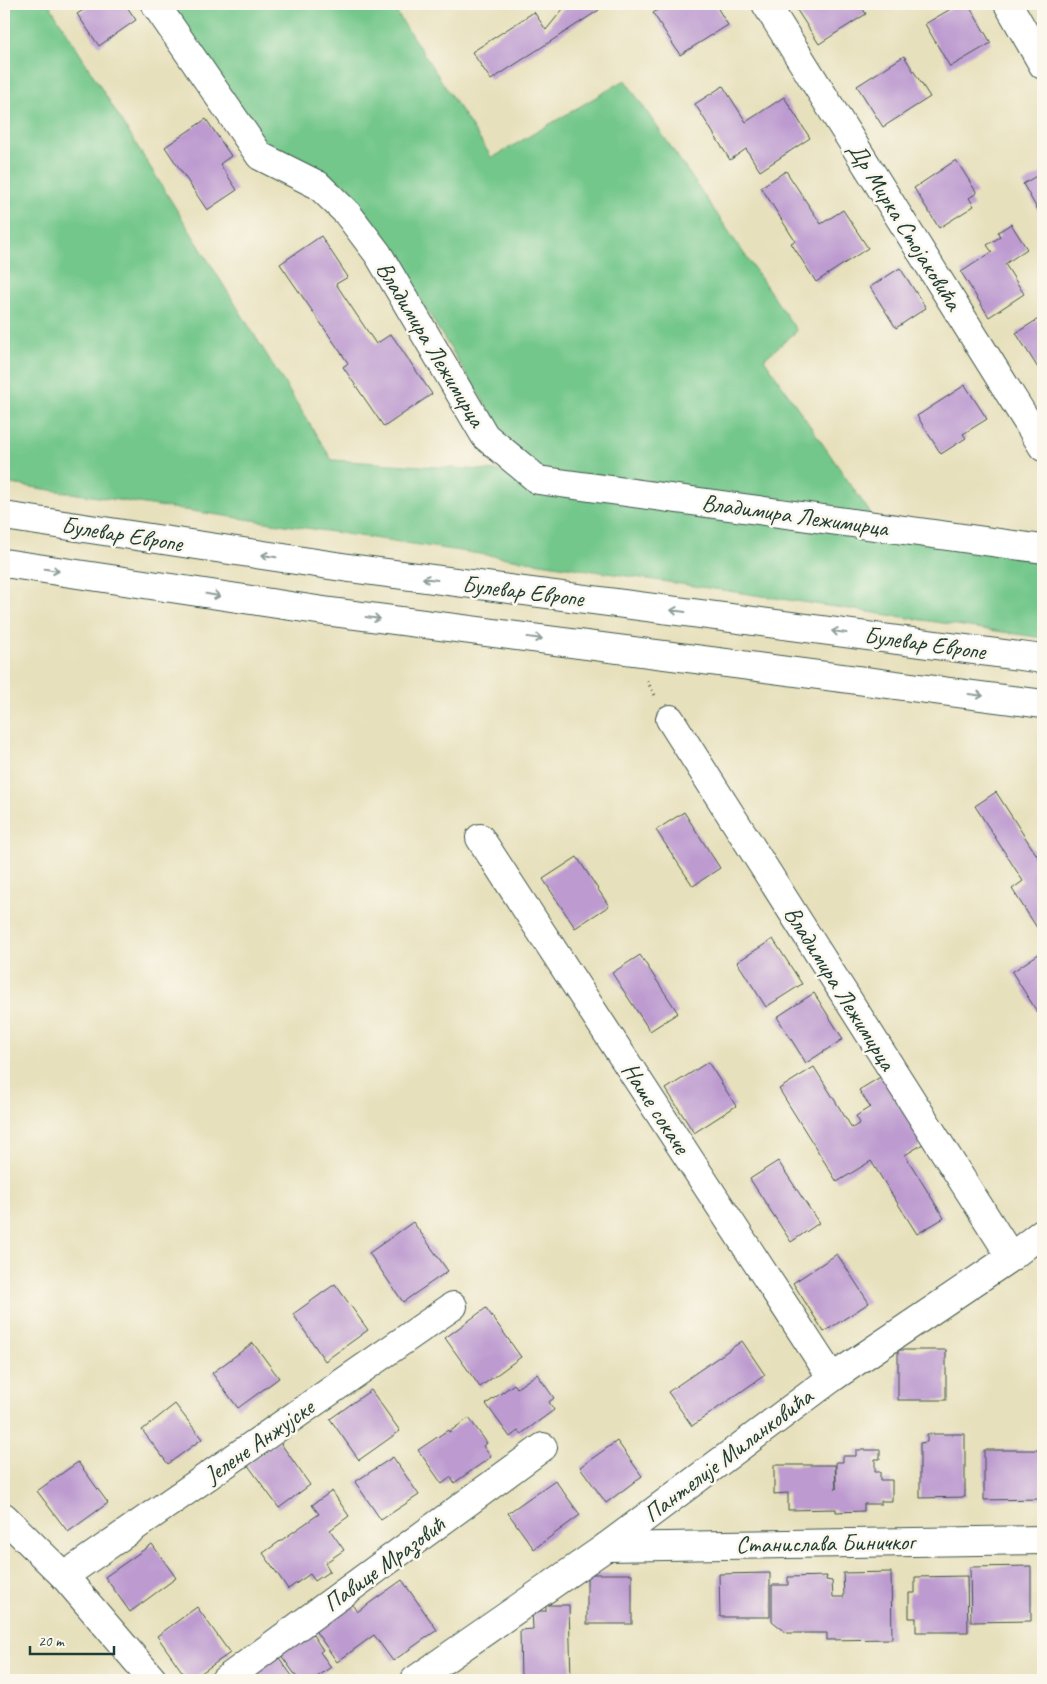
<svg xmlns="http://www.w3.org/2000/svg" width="1047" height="1684" font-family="Caveat,sans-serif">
	<rect width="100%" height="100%" fill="#fbf7ec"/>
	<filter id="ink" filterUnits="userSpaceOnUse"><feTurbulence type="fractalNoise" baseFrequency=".02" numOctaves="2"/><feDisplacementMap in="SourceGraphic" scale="10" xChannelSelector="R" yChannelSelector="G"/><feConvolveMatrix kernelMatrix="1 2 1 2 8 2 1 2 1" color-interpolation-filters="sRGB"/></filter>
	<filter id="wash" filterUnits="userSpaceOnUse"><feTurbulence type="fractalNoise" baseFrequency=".0096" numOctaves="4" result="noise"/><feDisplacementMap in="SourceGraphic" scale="20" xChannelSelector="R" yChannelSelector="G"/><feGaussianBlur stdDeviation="1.12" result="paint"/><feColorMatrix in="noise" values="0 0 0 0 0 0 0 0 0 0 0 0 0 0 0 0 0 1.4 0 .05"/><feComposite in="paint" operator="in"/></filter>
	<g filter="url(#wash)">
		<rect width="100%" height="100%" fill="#e7e0bc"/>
		<!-- green -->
		<path fill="#73c78b" stroke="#498260" d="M 4,4 L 49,4 L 332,460 L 528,473 L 350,187 L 246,140 L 160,4 L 391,4 L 492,158 L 625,80 L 797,331 L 764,359 L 873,517 L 1043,543 L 1043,638 L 4,483 Z"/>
		<g id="blocks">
			<!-- building -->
			<g fill="#bd9bd0">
				<path d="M 93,4 L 125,4 L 136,20 L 99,46 L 77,14 Z"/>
				<path d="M 567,4 L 595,4 L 599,10 L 491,80 L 472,52 L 534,12 L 546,30 Z"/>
				<path d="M 665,4 L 715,4 L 728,25 L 680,55 L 653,13 L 666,5 Z"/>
				<path d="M 793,4 L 860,4 L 866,14 L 819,44 Z"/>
				<path d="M 959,4 L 968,4 L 991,43 L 950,67 L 925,24 Z"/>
				<path d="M 904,56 L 930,97 L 883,127 L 857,86 Z"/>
				<path d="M 723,86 L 746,122 L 784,97 L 810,138 L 760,171 L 746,149 L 730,160 L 695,104 Z"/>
				<path d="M 206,119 L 231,156 L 220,164 L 237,190 L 207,210 L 165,147 Z"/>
				<path d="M 956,160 L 977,193 L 969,198 L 974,206 L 939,228 L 914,188 Z"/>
				<path d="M 786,171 L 821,224 L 843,210 L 868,248 L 816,282 L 791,243 L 795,241 L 761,187 Z"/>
				<path d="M 1043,172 L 1043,219 L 1023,184 Z"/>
				<path d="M 1011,224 L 1027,249 L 1005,264 L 1024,294 L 989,317 L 961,272 L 992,252 L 987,245 L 1000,237 L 998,232 Z"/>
				<path d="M 321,236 L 348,277 L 336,284 L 376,344 L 391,334 L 432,394 L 384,427 L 343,367 L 348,363 L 280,264 Z"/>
				<path d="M 900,268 L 926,308 L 896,328 L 870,287 Z"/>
				<path d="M 1043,316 L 1043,364 L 1038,368 L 1016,333 Z"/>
				<path d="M 965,385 L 987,419 L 963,434 L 966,438 L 941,454 L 917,416 Z"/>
				<path d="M 996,792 L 1043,865 L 1043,937 L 1012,889 L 1023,881 L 975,806 Z"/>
				<path d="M 684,812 L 720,868 L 693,886 L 656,830 Z"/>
				<path d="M 577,857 L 609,906 L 575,928 L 543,879 Z"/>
				<path d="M 773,939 L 802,984 L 766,1007 L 737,962 Z"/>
				<path d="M 1043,951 L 1043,1021 L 1012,972 Z"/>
				<path d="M 640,955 L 678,1013 L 650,1031 L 612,973 Z"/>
				<path d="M 814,993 L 843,1039 L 806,1063 L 777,1017 Z"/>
				<path d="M 708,1062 L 736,1106 L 694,1133 L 666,1089 Z"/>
				<path d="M 814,1067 L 852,1128 L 860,1123 L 856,1116 L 870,1107 L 859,1090 L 887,1073 L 923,1144 L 905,1155 L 944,1218 L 917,1234 L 871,1161 L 837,1182 L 779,1089 Z"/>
				<path d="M 778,1161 L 819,1223 L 791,1242 L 750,1179 Z"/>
				<path d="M 413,1222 L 448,1271 L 403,1302 L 369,1253 Z"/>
				<path d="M 837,1254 L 869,1303 L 824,1332 L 793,1283 Z"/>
				<path d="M 335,1284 L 368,1330 L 325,1361 L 293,1314 Z"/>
				<path d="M 486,1308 L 521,1357 L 480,1387 L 445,1338 Z"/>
				<path d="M 742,1341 L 765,1375 L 692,1426 L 668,1392 Z"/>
				<path d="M 253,1343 L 279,1378 L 238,1408 L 212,1373 Z"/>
				<rect x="898" y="1350" width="48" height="50"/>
				<path d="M 537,1374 L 554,1398 L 549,1402 L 554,1410 L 521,1434 L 518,1431 L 510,1437 L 486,1404 L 514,1384 L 517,1388 Z"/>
				<path d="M 371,1390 L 400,1431 L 359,1460 L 330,1419 Z"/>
				<path d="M 175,1404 L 202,1439 L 168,1464 L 142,1430 Z"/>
				<path d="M 469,1418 L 487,1443 L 483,1446 L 491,1457 L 454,1483 L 451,1477 L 442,1484 L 418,1450 L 448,1430 L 449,1432 Z"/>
				<path d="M 927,1434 L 965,1434 L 965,1497 L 920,1498 L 920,1443 L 927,1442 Z"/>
				<path d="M 279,1441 L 310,1485 L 279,1508 L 247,1464 Z"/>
				<path d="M 617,1441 L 642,1476 L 606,1503 L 580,1467 Z"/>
				<path d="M 856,1450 L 880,1450 L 880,1459 L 875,1459 L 875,1472 L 880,1472 L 880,1480 L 892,1480 L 892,1501 L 881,1501 L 881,1504 L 864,1504 L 864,1511 L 836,1512 L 836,1509 L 788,1510 L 788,1493 L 774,1494 L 774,1465 L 835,1465 L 836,1489 L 836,1462 L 843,1462 L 843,1456 L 856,1456 Z"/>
				<path d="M 984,1450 L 1041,1450 L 1041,1499 L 984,1500 Z"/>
				<path d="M 393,1457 L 419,1495 L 381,1520 L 355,1482 Z"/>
				<path d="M 78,1462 L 108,1503 L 68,1532 L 37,1491 Z"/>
				<path d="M 555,1480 L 580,1515 L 534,1549 L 508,1513 Z"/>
				<path d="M 332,1491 L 349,1516 L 330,1530 L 344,1550 L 325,1563 L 330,1571 L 315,1581 L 310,1574 L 288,1589 L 263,1553 L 319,1514 L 312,1505 Z"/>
				<path d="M 152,1544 L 176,1578 L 130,1612 L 105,1577 Z"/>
				<path d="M 1031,1566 L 1031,1621 L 971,1622 L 970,1567 Z"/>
				<path d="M 891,1572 L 892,1639 L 827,1640 L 827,1633 L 787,1633 L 772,1621 L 772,1585 L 788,1585 L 788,1577 L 827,1576 L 826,1580 L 832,1581 L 833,1597 L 844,1597 L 843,1573 Z"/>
				<path d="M 770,1573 L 770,1617 L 720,1617 L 719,1574 Z"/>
				<rect x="587" y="1574" width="45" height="50"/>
				<path d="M 967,1576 L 968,1632 L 916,1632 L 916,1618 L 909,1618 L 909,1593 L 915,1593 L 915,1577 Z"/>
				<path d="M 402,1580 L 437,1630 L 393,1661 L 374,1635 L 337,1662 L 312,1626 L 349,1599 L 357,1612 Z"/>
				<path d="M 546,1605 L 569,1605 L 571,1680 L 521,1680 L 520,1630 L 533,1629 L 532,1611 L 546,1611 Z"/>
				<path d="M 197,1607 L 230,1653 L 191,1680 L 188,1680 L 157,1636 Z"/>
				<path d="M 309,1629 L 323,1650 L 320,1652 L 331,1667 L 313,1680 L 299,1680 L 278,1651 Z"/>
				<path d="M 277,1655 L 295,1680 L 242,1680 Z"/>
			</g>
		</g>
	</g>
	<g filter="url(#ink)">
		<use href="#blocks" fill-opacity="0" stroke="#3d5548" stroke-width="1"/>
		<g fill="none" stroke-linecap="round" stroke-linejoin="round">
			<defs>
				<g id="street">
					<path d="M 155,4 L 260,156 L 318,185 L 347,213 L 378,254 L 485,436 L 538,480 L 1043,549"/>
					<path d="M 766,4 L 1043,447"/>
					<path d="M 1008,4 L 1043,65"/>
					<path d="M 670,719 L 1011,1257"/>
					<path d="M 480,838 L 832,1378"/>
					<path d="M 4,1517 L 64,1576 L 153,1680"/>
					<path d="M 606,1547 L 1043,1540"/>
					<path d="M 64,1576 L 453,1306"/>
					<path d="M 225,1680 L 543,1447"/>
					<path d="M 415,1680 L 606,1547 L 832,1378 L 1011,1257 L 1043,1232"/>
				</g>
				<g id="primary">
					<path d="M 4,516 L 349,568 L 1043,659"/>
					<path d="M 4,563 L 324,611 L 1043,704"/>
				</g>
			</defs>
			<!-- street casing -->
			<use href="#street" stroke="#3d5548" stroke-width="30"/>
			<!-- primary casing -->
			<use href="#primary" stroke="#3d5548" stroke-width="30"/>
			<!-- path -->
			<path stroke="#3d5548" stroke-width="3" stroke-dasharray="1 4" stroke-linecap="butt" d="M 647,681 L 656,697"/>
			<!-- street -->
			<use href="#street" stroke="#fff" stroke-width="28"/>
			<!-- primary -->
			<use href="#primary" stroke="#fff" stroke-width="28"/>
		</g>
		<!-- one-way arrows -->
		<defs><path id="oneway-shaft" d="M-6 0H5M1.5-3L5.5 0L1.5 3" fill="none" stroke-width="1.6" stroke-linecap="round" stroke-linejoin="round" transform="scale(1.25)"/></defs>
		<g stroke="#8f9e9a">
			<use href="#oneway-shaft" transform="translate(269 556) rotate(-171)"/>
			<use href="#oneway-shaft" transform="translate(52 570) rotate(9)"/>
			<use href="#oneway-shaft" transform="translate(430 579) rotate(-173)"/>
			<use href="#oneway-shaft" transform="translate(213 595) rotate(9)"/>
			<use href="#oneway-shaft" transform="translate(678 611) rotate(-173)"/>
			<use href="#oneway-shaft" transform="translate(373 618) rotate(7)"/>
			<use href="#oneway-shaft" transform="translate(839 632) rotate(-172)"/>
			<use href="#oneway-shaft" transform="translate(535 638) rotate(7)"/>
			<use href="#oneway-shaft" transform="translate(976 695) rotate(7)"/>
		</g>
	</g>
	<g text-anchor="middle" stroke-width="5" stroke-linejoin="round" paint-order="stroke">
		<!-- street labels -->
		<g font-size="24" fill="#1f3d34" stroke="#fbf7ec">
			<text transform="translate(905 226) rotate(58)" y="8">Др Мирка Стојаковића</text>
			<text transform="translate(431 344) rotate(59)" y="8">Владимира Лежимирца</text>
			<text transform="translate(795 515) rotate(8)" y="8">Владимира Лежимирца</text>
			<text transform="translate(122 534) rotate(9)" y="8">Булевар Европе</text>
			<text transform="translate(523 591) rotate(7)" y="8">Булевар Европе</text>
			<text transform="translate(925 643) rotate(8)" y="8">Булевар Европе</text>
			<text transform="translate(840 988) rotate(58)" y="8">Владимира Лежимирца</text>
			<text transform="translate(656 1108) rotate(57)" y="8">Наше сокаче</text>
			<text transform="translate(259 1441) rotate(-35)" y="8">Јелене Анжујске</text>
			<text transform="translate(728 1455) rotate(-37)" y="8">Пантелије Миланковића</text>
			<text transform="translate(825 1543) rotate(-1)" y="8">Станислава Биничког</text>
			<text transform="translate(384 1564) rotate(-36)" y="8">Павице Мразовић</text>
		</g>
	</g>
	<!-- margin -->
	<rect width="1047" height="1684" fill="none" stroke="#fbf7ec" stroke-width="20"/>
	<!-- scale -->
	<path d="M30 1646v8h84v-8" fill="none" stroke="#1f3d34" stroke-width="2.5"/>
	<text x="38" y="1646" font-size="15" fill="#1f3d34" stroke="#fbf7ec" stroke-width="4" paint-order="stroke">20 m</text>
</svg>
